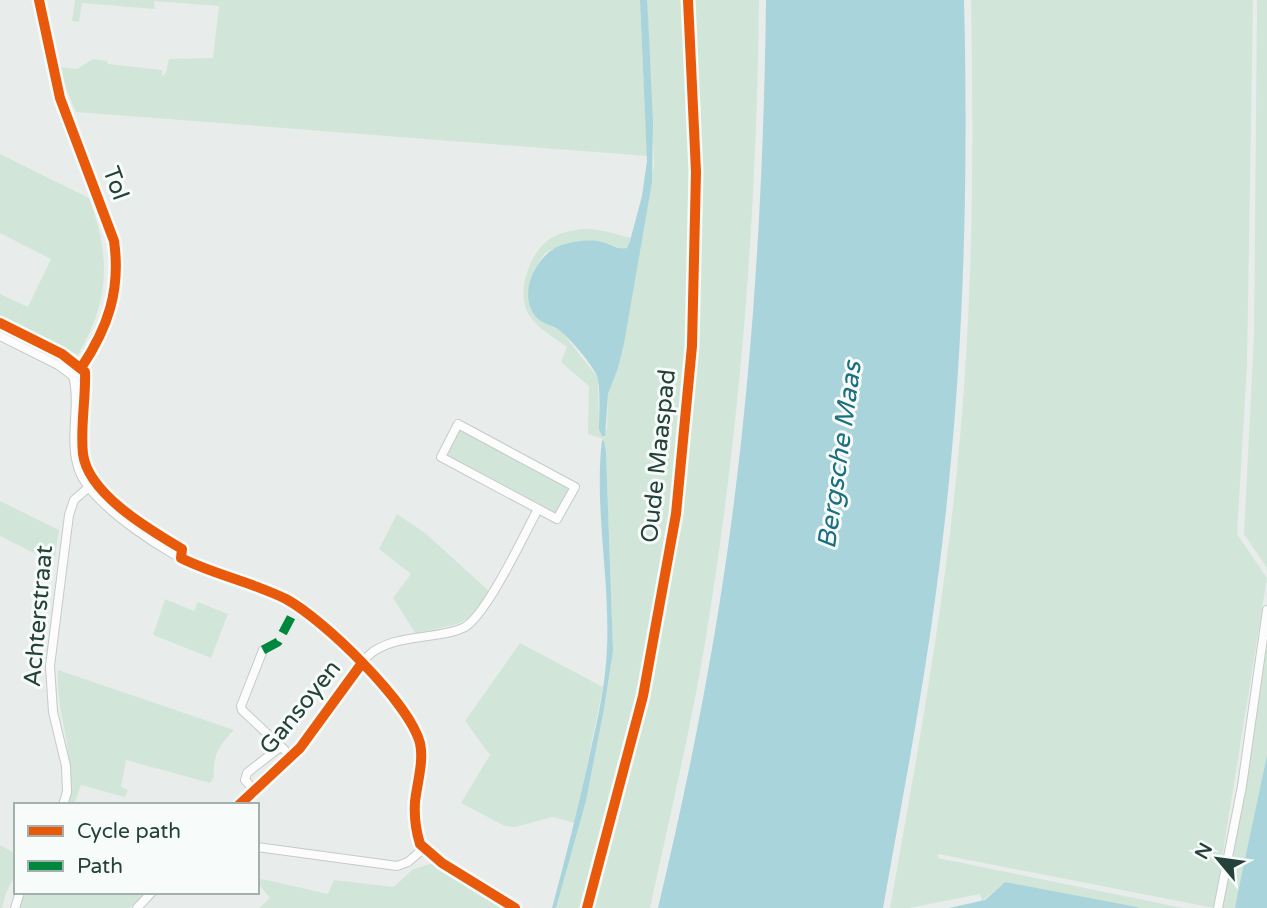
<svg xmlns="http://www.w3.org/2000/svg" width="1267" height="908" font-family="'Varela Round',sans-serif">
	<rect width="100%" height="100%" fill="#e8edeb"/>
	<!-- green -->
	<g fill="#d1e6d8">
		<path d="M 75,0 L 640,0 L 647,156 L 76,112 L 66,89 L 60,67 L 77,69 L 93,59 L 107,61 L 108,64 L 162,70 L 162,76 L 166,73 L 169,59 L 213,58 L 219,6 L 154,1 L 155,9 L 82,3 L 79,22 L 72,21 Z"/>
		<path d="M 647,0 L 685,0 L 693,170 L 689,340 L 680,469 L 669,544 L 631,728 L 612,787 L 582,908 L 556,908 L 586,801 L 604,709 L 613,651 L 606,452 L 603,439 L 588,434 L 589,386 L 561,362 L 567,347 C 553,337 534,326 527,311 C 517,290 530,254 547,241 C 556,233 571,230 583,229 C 599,228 616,234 631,238 L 627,248 L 622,249 L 603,242 L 580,241 L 564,244 L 545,253 L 533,271 L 530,304 L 534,314 L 538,319 L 562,332 L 598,378 L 599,429 L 607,429 L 608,394 L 618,368 L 624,344 L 654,163 Z"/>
		<path d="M 691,0 L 759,0 C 757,215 740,431 705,643 C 690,732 669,820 650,908 L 589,908 L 619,786 L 638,730 L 674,551 L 686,462 L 695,320 L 698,201 L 698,125 Z"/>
		<path d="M 971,0 L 1253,0 L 1247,365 L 1237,534 L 1267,578 L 1214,908 L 938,854 L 938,858 L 1183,908 L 1140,908 L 1005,882 L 982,901 L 980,894 L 909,908 L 890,908 C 918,752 946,596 960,438 C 973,293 974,146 971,0 Z"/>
		<path d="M 1257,0 L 1267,0 L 1267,568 L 1244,534 L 1254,337 Z"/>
		<path d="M 0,154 L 89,198 C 111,257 110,300 78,355 L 0,316 L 0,294 L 28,307 L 51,259 L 0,233 Z"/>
		<path d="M 459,430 L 567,487 L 568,493 L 556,513 L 554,514 L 447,456 Z"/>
		<path d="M 0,501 L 59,530 L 54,563 L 0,536 Z"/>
		<path d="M 397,514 L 425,533 L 489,591 C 463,633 457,621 416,634 L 393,598 L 411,574 L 379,549 Z"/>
		<path d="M 165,599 L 194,611 L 198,602 L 228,614 L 211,658 L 153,635 Z"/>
		<path d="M 1267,620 L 1267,755 L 1235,908 L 1219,908 Z"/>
		<path d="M 520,643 L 603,687 L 575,823 L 552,817 L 515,827 L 505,826 L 461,803 L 490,755 L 465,721 Z"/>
		<path d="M 58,670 L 234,730 C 220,744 212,756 214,777 L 210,783 L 126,760 L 121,787 L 128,790 L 125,797 L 81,785 L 74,805 L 67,805 C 79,758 55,716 58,670 Z"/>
		<path d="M 0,845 L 16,854 L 16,873 L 6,893 L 2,908 L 0,908 Z"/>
		<path d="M 433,863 L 502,908 L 259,908 L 270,898 L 258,883 L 262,879 L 328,894 L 334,880 L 394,887 L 413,869 Z"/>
		<path d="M 25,892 L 145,892 L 130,908 L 19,908 Z"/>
	</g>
	<!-- water -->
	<g fill="#a9d4db">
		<path d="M 640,0 L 647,0 L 648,15 L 653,123 L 652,182 L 624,344 L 618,368 L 608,394 L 605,436 L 602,436 L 599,429 C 599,416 601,388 597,376 C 592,364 570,338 559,330 C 552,325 542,324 536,317 C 516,293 537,251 565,244 C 576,241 590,239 602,242 C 611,244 617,250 627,248 L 630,241 L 642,196 L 647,161 Z"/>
		<path d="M 766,0 L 964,0 C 969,195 963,392 937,585 C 923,693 902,800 883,908 L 658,908 C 690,774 717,638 734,502 C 755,336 764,167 766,0 Z"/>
		<path d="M 602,440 L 604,441 L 606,452 L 613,651 L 604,709 L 586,801 L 556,908 L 552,908 C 566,856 579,805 590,753 C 598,718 606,682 607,647 C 610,578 594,507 602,440 Z"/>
		<path d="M 1267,755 L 1267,908 L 1235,908 L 1238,892 Z"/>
		<path d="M 1005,882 L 1137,907 L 1140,908 L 949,908 L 985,900 Z"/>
	</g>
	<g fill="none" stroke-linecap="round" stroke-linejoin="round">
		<defs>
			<g id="minor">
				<path d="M 39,0 L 60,98 L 114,241 C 121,290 107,339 73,376"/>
				<path d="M 0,336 L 58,365 L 73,376"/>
				<path d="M 73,376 C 81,406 68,440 79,470 C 92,506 171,557 206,570 C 232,580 260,586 285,599 C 324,619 404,698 419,739 C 426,759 417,782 415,802 C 414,816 416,831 420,844 L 442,863 L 515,908"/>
				<path d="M 458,424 L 575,487 L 557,519 L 441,457 Z"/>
				<path d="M 263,650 L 241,706 L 242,710 L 292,757"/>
				<path d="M 254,790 L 245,780 L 247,773 L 280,747"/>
				<path d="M 63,805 L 67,792 L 66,766 L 53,712 L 50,666 L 69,515 L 74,500 L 89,487"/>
				<path d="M 239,805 C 259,785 284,768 301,746 C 324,717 342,682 368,656 C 391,633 441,640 465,627 C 487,614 524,535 538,509"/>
				<path d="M 257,847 L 397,866 L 408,862 L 423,849"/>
				<path d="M 15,908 L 20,892"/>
				<path d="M 137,908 L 152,892"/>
				<path d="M 1218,908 L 1242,786 L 1267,610"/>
			</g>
		</defs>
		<!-- minor casing -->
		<use href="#minor" stroke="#c5cac8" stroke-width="10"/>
		<!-- minor -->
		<use href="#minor" stroke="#fcfcfc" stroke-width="8"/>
		<!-- quiet -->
		<path stroke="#00873e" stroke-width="9" stroke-dasharray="18 9" stroke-linecap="butt" d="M 263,650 L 278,642 L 297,606"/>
		<defs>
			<g id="cycleway">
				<path d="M 39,0 L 60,98 L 114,241 C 121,290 108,328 81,368"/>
				<path d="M 0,323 L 62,354 L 85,372 C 86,399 80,427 83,454 C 88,494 150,530 182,549 L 181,558 C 215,575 252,582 286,599 C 323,619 409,702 420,743 C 424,762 417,783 415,802 C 414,816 416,831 420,844 L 442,863 L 515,908"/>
				<path d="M 239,805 L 300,748 L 362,663"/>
				<path d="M 587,908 L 643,696 L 676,514 L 692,346 L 696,172 L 688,0"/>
			</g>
		</defs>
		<!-- cycleway casing -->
		<use href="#cycleway" stroke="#f7fbf9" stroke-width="15"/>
		<!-- cycleway -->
		<use href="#cycleway" stroke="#e8590c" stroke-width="10"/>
	</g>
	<g text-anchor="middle" stroke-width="6" stroke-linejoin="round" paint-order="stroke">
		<!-- street labels -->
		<g font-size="24" fill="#24423a" stroke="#f7fbf9">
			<text transform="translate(116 183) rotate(70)" y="8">Tol</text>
			<text transform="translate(658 456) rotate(-84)" y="8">Oude Maaspad</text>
			<text transform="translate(38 616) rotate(-85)" y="8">Achterstraat</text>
			<text transform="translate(300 707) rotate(-51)" y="8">Gansoyen</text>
		</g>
		<!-- water labels -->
		<g font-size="26" font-style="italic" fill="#1c6f80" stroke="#f7fbf9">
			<text transform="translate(839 455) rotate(-82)" y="9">Bergsche Maas</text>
		</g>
	</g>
	<!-- legend -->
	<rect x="14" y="803" width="245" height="91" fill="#f7fbf9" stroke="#a3b1ad" stroke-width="2"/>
	<rect x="28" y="826" width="35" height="10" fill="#e8590c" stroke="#a3b1ad" stroke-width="2"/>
	<text x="77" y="838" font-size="21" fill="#24423a">Cycle path</text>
	<rect x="28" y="861" width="35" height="10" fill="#00873e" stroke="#a3b1ad" stroke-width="2"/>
	<text x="77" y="873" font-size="21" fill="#24423a">Path</text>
	<!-- north arrow -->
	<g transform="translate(1218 859) rotate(299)" stroke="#f7fbf9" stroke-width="5" paint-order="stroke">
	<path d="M0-5L12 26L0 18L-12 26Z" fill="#24423a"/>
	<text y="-10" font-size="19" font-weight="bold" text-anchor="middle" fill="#24423a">N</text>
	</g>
</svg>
